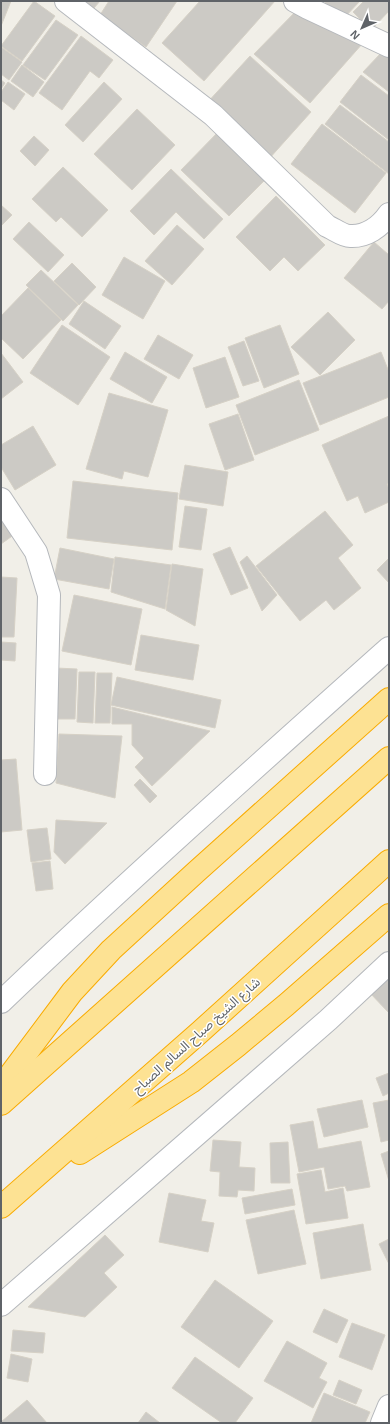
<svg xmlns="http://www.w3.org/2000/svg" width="390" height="1424" font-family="Arial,'Noto Sans Arabic',sans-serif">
	<rect width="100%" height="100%" fill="#f1efe8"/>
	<!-- building -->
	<g fill="#cccac5" stroke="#d6d1c6">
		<path d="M 1,1 L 11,1 L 1,26 Z"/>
		<path d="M 34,1 L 55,16 L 22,61 L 1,46 Z"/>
		<path d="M 84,1 L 100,1 L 94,8 Z"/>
		<path d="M 109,1 L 177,1 L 146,47 L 100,15 Z"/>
		<path d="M 200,1 L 275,1 L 204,81 L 162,43 Z"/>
		<path d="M 324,1 L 360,1 L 343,19 Z"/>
		<path d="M 364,1 L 389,1 L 389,11 L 371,30 L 353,12 Z"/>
		<path d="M 300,7 L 363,43 L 310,103 L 254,54 Z"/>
		<path d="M 56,20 L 78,35 L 45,80 L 23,65 Z"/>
		<path d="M 81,36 L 113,60 L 99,78 L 90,71 L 62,110 L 39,93 Z"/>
		<path d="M 1,47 L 22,62 L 9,80 L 1,74 Z"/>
		<path d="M 381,53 L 389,57 L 389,92 L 363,72 Z"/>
		<path d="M 250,56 L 311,112 L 268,160 L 206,104 Z"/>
		<path d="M 22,65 L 44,82 L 33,97 L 11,81 Z"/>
		<path d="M 361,75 L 389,96 L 389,140 L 340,102 Z"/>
		<path d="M 1,80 L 5,83 L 1,89 Z"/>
		<path d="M 8,82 L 25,94 L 14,110 L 1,100 L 1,92 Z"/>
		<path d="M 104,82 L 122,99 L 83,142 L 65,125 Z"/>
		<path d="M 340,105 L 389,142 L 389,174 L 325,124 Z"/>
		<path d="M 137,109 L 175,145 L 132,190 L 94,154 Z"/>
		<path d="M 322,124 L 386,173 L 355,213 L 291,164 Z"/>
		<path d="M 222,128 L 270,175 L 229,216 L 181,170 Z"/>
		<path d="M 34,136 L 49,150 L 35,166 L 20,151 Z"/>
		<path d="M 63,167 L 108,210 L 82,237 L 61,217 L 56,222 L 32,199 Z"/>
		<path d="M 171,169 L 223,219 L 204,239 L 176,212 L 154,235 L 130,211 Z"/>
		<path d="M 276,196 L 325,245 L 298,271 L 284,257 L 270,271 L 236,237 Z"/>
		<path d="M 1,205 L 12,215 L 1,226 Z"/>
		<path d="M 29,222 L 64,255 L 48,272 L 13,239 Z"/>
		<path d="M 177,225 L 204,249 L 172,285 L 145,261 Z"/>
		<path d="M 374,242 L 389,255 L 389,301 L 382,309 L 344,278 Z"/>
		<path d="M 124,257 L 165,281 L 143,319 L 102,295 Z"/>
		<path d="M 72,263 L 96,287 L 79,305 L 54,281 Z"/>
		<path d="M 41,270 L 78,305 L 63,321 L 26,285 Z"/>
		<path d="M 28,288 L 61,320 L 23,359 L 1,338 L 1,316 Z"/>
		<path d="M 84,301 L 121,326 L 105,349 L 69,324 Z"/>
		<path d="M 328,312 L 355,340 L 320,375 L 291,347 Z"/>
		<path d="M 62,325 L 110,357 L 78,405 L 30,373 Z"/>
		<path d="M 280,325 L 299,374 L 264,388 L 245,338 Z"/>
		<path d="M 158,335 L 193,355 L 179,379 L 144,359 Z"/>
		<path d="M 244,341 L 259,381 L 243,386 L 228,347 Z"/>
		<path d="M 125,352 L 167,377 L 152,403 L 110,379 Z"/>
		<path d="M 381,352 L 389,372 L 389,397 L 320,425 L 303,383 Z"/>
		<path d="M 1,353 L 23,382 L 1,399 Z"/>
		<path d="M 225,357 L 239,397 L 206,408 L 193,368 Z"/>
		<path d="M 299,380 L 319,430 L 255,455 L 236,405 Z"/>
		<path d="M 109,393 L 168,410 L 148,477 L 124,471 L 122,479 L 86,469 Z"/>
		<path d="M 238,414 L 254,460 L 225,470 L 209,424 Z"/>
		<path d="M 389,416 L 389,483 L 387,484 L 389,489 L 389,502 L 365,513 L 358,496 L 347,501 L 322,445 Z"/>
		<path d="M 33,426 L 56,465 L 15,490 L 1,467 L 1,445 Z"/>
		<path d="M 185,465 L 228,472 L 223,506 L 179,499 Z"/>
		<path d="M 73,481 L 178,493 L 172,550 L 67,538 Z"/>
		<path d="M 185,506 L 207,509 L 201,550 L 179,547 Z"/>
		<path d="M 325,511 L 353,545 L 338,558 L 361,588 L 334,610 L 326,600 L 300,621 L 256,566 Z"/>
		<path d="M 1,515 L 15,534 L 1,544 Z"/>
		<path d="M 230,547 L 248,588 L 231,595 L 213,554 Z"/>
		<path d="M 60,548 L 114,559 L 109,589 L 54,579 Z"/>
		<path d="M 247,556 L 277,595 L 262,611 L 240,562 Z"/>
		<path d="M 115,557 L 171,565 L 165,609 L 111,592 Z"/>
		<path d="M 389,558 L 389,583 L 377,570 Z"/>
		<path d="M 172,564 L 203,569 L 195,626 L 166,610 Z"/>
		<path d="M 1,577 L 17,578 L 14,637 L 1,637 Z"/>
		<path d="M 74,595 L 142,609 L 131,665 L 62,651 Z"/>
		<path d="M 141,635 L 199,645 L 193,680 L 135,670 Z"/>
		<path d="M 1,642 L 16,643 L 15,661 L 1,660 Z"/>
		<path d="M 56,668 L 77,669 L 75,719 L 54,719 Z"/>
		<path d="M 79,672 L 95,672 L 93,723 L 77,722 Z"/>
		<path d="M 97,673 L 112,673 L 110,723 L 95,723 Z"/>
		<path d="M 117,677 L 221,700 L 215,728 L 111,705 Z"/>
		<path d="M 112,707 L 210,731 L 152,786 L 135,767 L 144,758 L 132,745 L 132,724 L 112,724 Z"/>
		<path d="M 59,734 L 122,736 L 115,798 L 56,783 Z"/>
		<path d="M 16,759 L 22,830 L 1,832 L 1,760 Z"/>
		<path d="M 140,779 L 157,796 L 150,803 L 134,785 Z"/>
		<path d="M 56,820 L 107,823 L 65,864 L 54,852 Z"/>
		<path d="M 47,828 L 51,859 L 31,862 L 27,830 Z"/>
		<path d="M 50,861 L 53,889 L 36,891 L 32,863 Z"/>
		<path d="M 389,975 L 389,1013 L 370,993 Z"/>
		<path d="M 389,1073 L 389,1093 L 383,1096 L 376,1078 Z"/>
		<path d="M 362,1100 L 368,1127 L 324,1137 L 317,1109 Z"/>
		<path d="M 389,1100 L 389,1140 L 381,1142 L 373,1103 Z"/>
		<path d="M 313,1121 L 318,1149 L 361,1141 L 370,1187 L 347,1191 L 345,1186 L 328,1189 L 324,1167 L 299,1172 L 290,1125 Z"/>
		<path d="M 213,1140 L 241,1142 L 239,1167 L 255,1168 L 254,1191 L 238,1190 L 237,1197 L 219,1196 L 220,1172 L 210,1171 Z"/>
		<path d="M 288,1142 L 290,1183 L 271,1183 L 270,1143 Z"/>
		<path d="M 389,1151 L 389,1181 L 381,1154 Z"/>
		<path d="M 321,1170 L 325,1192 L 343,1188 L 348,1218 L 306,1224 L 297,1174 Z"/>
		<path d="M 292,1189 L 295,1205 L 245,1214 L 242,1198 Z"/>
		<path d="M 169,1193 L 206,1200 L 201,1221 L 214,1223 L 208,1252 L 159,1242 Z"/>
		<path d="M 294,1210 L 306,1264 L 258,1274 L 246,1220 Z"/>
		<path d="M 363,1224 L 371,1270 L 321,1279 L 313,1233 Z"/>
		<path d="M 105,1235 L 124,1255 L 104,1273 L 117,1287 L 85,1317 L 28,1307 Z"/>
		<path d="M 389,1239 L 389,1264 L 379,1244 Z"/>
		<path d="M 215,1280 L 273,1321 L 239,1368 L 181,1327 Z"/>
		<path d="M 324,1309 L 348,1320 L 337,1343 L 313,1332 Z"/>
		<path d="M 352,1323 L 385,1335 L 372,1370 L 339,1357 Z"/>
		<path d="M 13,1330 L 45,1333 L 43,1353 L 11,1351 Z"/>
		<path d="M 287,1341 L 327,1363 L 319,1378 L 327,1382 L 313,1408 L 264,1381 Z"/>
		<path d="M 11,1354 L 32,1359 L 28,1382 L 7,1378 Z"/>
		<path d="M 195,1357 L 253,1398 L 235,1423 L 222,1423 L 172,1388 Z"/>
		<path d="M 339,1380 L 362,1390 L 356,1404 L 333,1395 Z"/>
		<path d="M 324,1393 L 370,1412 L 365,1423 L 311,1423 Z"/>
		<path d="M 27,1400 L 47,1423 L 1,1423 L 1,1422 Z"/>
		<path d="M 146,1412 L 160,1423 L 138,1423 Z"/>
	</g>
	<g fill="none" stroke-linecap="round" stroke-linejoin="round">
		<defs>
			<g id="minor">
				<path d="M 66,1 L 213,115 L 327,226 C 334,229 343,236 350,236 C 366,237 380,227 389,214"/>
				<path d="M 295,1 L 308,8 L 389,46"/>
				<path d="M 1,499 L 36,552 L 49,595 L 45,774"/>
				<path d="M 1,1002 C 128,881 258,765 389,648"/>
				<path d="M 1,1305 L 328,1020 L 389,963"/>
				<path d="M 382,1423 L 389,1406"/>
			</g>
			<g id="highway">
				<path d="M 1,1087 L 72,992 L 111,950 L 196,872 L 389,699"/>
				<path d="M 1,1104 L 389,758"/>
				<path d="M 80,1153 L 191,1082 L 238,1045 L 286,1005 L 389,915"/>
				<path d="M 1,1207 L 200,1032 L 389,861"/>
			</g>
		</defs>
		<!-- minor casing -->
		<use href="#minor" stroke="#b5b8bc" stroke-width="24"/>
		<!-- highway casing -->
		<use href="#highway" stroke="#f9ab00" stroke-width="24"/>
		<!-- minor -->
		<use href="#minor" stroke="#fff" stroke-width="22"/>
		<!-- highway -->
		<use href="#highway" stroke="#fde293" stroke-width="22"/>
	</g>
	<g text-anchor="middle" stroke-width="3" stroke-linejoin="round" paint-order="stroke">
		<!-- street labels -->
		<g font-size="13" fill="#5f6368" stroke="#fff">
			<text transform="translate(196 1035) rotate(-42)" y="5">شارع الشيخ صباح السالم الصباح</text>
		</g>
	</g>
	<!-- border -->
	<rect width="390" height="1424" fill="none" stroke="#5f6368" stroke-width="4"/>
	<!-- north arrow -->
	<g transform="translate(362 28) rotate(225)" stroke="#ffffff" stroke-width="3" paint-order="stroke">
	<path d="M0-3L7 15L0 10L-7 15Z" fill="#5f6368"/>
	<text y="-6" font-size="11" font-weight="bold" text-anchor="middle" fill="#5f6368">N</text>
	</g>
</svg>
